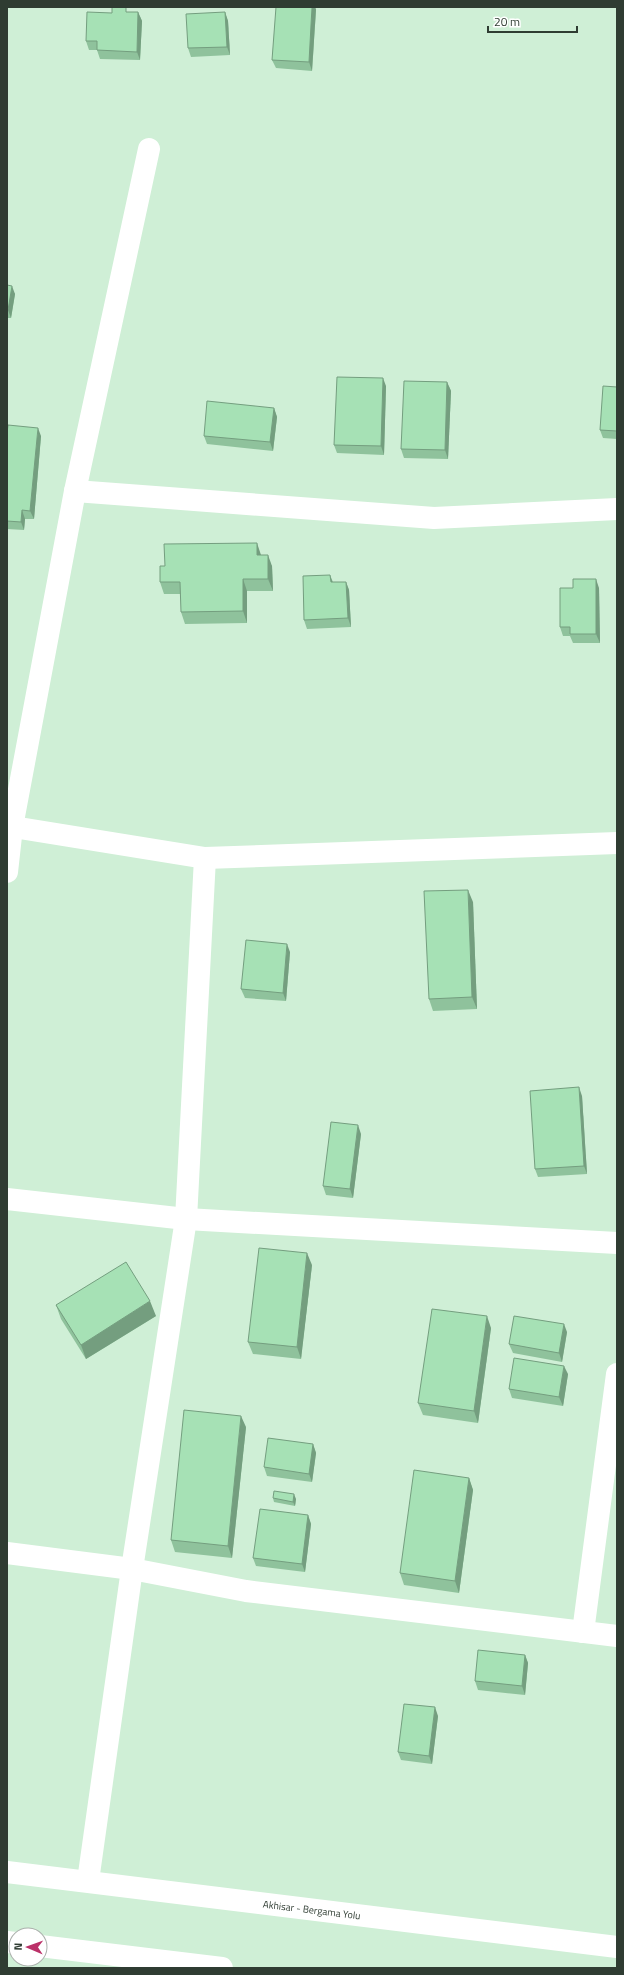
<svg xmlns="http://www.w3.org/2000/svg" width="624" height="1975" font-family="'Titillium Web',sans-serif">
	<rect width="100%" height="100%" fill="#cfefd6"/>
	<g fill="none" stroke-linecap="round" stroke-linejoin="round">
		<!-- minor -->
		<g stroke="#fff" stroke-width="22">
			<path d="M 75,491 L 434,518 L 617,509"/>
			<path d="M 7,826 L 205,858 L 617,843"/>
			<path d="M 7,872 L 12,827 L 75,491 L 149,149"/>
			<path d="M 7,1199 L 186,1219 L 617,1243"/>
			<path d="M 7,1553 L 132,1569 L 246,1591 L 617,1636"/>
			<path d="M 583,1632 L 617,1374"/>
			<path d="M 88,1881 L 132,1569 L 186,1219 L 205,858"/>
		</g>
		<!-- major -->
		<g stroke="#fff" stroke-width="22">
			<path id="s1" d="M 7,1872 L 617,1947"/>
			<path d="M 7,1942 L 16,1943"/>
			<path d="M 40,1946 L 222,1968"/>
		</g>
	</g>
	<!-- wall -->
	<g fill="#8fc29c">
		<path d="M 316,9 L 312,71 L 276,68 L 272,60 Z"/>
		<path d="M 128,12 L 138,12 L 142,21 L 140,60 L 100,59 L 97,50 L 89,50 L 86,41 L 112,13 Z"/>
		<path d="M 225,12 L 228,21 L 230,55 L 191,57 L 188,48 Z"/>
		<path d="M 7,285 L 15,294 L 11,318 L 7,318 Z"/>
		<path d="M 447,382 L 451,391 L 448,459 L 404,458 L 401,449 Z"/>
		<path d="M 386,386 L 384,455 L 337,453 L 334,445 Z"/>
		<path d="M 617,387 L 617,439 L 603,438 L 600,430 Z"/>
		<path d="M 274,408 L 277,417 L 273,451 L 207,444 L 204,436 Z"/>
		<path d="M 7,433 L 41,436 L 34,519 L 25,519 L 24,530 L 7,529 Z"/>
		<path d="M 261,555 L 272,566 L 273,591 L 247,591 L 247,623 L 185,624 L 181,612 L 181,594 L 164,594 L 160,582 L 165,566 Z"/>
		<path d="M 330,575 L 333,582 L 346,582 L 349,590 L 351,627 L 307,629 L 304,620 Z"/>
		<path d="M 599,588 L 600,643 L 573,643 L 570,636 L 563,636 L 560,627 Z"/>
		<path d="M 473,902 L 477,1009 L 433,1011 L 429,999 Z"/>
		<path d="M 290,952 L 286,1001 L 245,998 L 241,989 Z"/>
		<path d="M 582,1096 L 587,1174 L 538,1177 L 535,1169 Z"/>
		<path d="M 361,1134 L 353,1198 L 326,1195 L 323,1186 Z"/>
		<path d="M 312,1265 L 301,1359 L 253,1354 L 248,1342 Z"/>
		<path d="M 56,1305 L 156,1316 L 86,1359 L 61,1319 Z"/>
		<path d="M 491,1328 L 478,1423 L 423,1415 L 418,1403 Z"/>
		<path d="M 567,1332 L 562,1362 L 513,1353 L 509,1344 Z"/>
		<path d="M 568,1374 L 563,1406 L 512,1398 L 509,1389 Z"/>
		<path d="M 246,1427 L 232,1558 L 175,1552 L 171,1540 Z"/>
		<path d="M 313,1444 L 316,1453 L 312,1482 L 267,1476 L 264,1467 Z"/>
		<path d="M 469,1478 L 473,1490 L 459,1593 L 404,1585 L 400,1573 Z"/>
		<path d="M 273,1498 L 296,1499 L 295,1506 L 274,1502 Z"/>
		<path d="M 308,1515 L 311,1524 L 305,1572 L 256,1566 L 253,1558 Z"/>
		<path d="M 525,1655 L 528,1663 L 525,1695 L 478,1690 L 475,1681 Z"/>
		<path d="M 438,1716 L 432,1764 L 401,1760 L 398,1752 Z"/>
	</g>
	<!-- shaded-wall -->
	<g fill="#749e7f">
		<path d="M 312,7 L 315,7 L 316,9 L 312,71 L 309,62 Z"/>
		<path d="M 138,12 L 142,21 L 140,60 L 137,52 Z"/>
		<path d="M 225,12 L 228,21 L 230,55 L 227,47 Z"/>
		<path d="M 12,286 L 15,294 L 11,318 L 8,310 Z"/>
		<path d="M 383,378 L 386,386 L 384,455 L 381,446 Z"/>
		<path d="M 447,382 L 451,391 L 448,459 L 445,450 Z"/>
		<path d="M 274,408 L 277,417 L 273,451 L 270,442 Z"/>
		<path d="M 38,428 L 41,436 L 34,519 L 30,511 Z"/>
		<path d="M 22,510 L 25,519 L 24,530 L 21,522 Z"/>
		<path d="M 257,543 L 261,555 L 257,555 Z"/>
		<path d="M 268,555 L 272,566 L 273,591 L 268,579 Z"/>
		<path d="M 330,575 L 333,584 L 331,582 Z"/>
		<path d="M 243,579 L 247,591 L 247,623 L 243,611 Z"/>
		<path d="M 596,579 L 599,588 L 600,643 L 596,634 Z"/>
		<path d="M 346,582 L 349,590 L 351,627 L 348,618 Z"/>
		<path d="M 468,890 L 473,902 L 477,1009 L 472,997 Z"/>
		<path d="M 287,944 L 290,952 L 286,1001 L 283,993 Z"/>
		<path d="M 579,1087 L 582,1096 L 587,1174 L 584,1166 Z"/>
		<path d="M 358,1125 L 361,1134 L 353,1198 L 350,1189 Z"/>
		<path d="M 307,1253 L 312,1265 L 301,1359 L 297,1347 Z"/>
		<path d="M 150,1301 L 156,1316 L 86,1359 L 81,1345 Z"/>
		<path d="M 487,1316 L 491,1328 L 478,1423 L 474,1411 Z"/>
		<path d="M 564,1324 L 567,1332 L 562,1362 L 559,1353 Z"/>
		<path d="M 564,1366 L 568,1374 L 563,1406 L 559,1397 Z"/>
		<path d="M 241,1416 L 246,1427 L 232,1558 L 228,1546 Z"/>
		<path d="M 313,1444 L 316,1453 L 312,1482 L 309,1474 Z"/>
		<path d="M 469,1478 L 473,1490 L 459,1593 L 455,1581 Z"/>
		<path d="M 294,1494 L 296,1499 L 295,1506 L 293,1502 Z"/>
		<path d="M 308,1515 L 311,1524 L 305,1572 L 302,1564 Z"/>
		<path d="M 525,1655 L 528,1663 L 525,1695 L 522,1686 Z"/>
		<path d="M 435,1707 L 438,1716 L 432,1764 L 429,1756 Z"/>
	</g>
	<!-- building -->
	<g fill="#a6e1b5" stroke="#749e7f">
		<path d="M 112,7 L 126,7 L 126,12 L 138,12 L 137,52 L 97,50 L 97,41 L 86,41 L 87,12 L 112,13 Z"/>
		<path d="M 276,7 L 312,7 L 309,62 L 272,60 Z"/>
		<path d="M 225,12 L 227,47 L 188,48 L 186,14 Z"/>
		<path d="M 7,285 L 12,286 L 8,310 L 7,310 Z"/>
		<path d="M 337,377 L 383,378 L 381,446 L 334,445 Z"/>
		<path d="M 404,381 L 447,382 L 445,450 L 401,449 Z"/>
		<path d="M 603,386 L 617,387 L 617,431 L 600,430 Z"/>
		<path d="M 207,401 L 274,408 L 270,442 L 204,436 Z"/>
		<path d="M 8,425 L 38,428 L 30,511 L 22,510 L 21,522 L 7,521 L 7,433 Z"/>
		<path d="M 257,543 L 257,555 L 268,555 L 268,579 L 243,579 L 243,611 L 181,612 L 180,582 L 160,582 L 160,566 L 165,566 L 164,544 Z"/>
		<path d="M 330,575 L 331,582 L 346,582 L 348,618 L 304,620 L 303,576 Z"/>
		<path d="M 573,579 L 596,579 L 596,634 L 570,634 L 570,627 L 560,627 L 560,588 L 573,588 Z"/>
		<path d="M 468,890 L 472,997 L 429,999 L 424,891 Z"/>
		<path d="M 246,940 L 287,944 L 283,993 L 241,989 Z"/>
		<path d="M 579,1087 L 584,1166 L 535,1169 L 530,1091 Z"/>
		<path d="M 331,1122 L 358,1125 L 350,1189 L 323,1186 Z"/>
		<path d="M 259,1248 L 307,1253 L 297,1347 L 248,1342 Z"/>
		<path d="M 126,1262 L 150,1301 L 81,1345 L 56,1305 Z"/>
		<path d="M 432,1309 L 487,1316 L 474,1411 L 418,1403 Z"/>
		<path d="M 514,1316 L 564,1324 L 559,1353 L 509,1344 Z"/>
		<path d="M 514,1358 L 564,1366 L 559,1397 L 509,1389 Z"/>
		<path d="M 184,1410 L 241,1416 L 228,1546 L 171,1540 Z"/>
		<path d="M 268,1438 L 313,1444 L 309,1474 L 264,1467 Z"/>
		<path d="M 414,1470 L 469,1478 L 455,1581 L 400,1573 Z"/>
		<path d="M 274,1491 L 294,1494 L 293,1502 L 273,1498 Z"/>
		<path d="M 260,1509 L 308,1515 L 302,1564 L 253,1558 Z"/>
		<path d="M 478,1650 L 525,1655 L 522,1686 L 475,1681 Z"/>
		<path d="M 404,1704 L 435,1707 L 429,1756 L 398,1752 Z"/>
	</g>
	<g text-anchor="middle" stroke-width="3" stroke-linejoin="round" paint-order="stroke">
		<!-- street labels -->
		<g font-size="10" fill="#2f3c32" stroke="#fff">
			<text dy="4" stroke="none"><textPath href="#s1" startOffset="307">Akhisar - Bergama Yolu</textPath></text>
		</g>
	</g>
	<!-- border -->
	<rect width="624" height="1975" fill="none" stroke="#2f3c32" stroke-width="16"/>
	<!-- north arrow -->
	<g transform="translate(28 1947) rotate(272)"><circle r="19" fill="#ffffff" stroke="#acb1ad"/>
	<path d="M0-3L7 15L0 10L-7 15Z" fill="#bb3068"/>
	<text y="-6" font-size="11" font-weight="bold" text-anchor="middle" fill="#2f3c32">N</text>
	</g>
	<!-- scale -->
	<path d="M488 26v6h89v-6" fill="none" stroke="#2f3c32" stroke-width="2"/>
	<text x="494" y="26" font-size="12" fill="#2f3c32" stroke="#ffffff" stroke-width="3" paint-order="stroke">20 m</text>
</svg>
